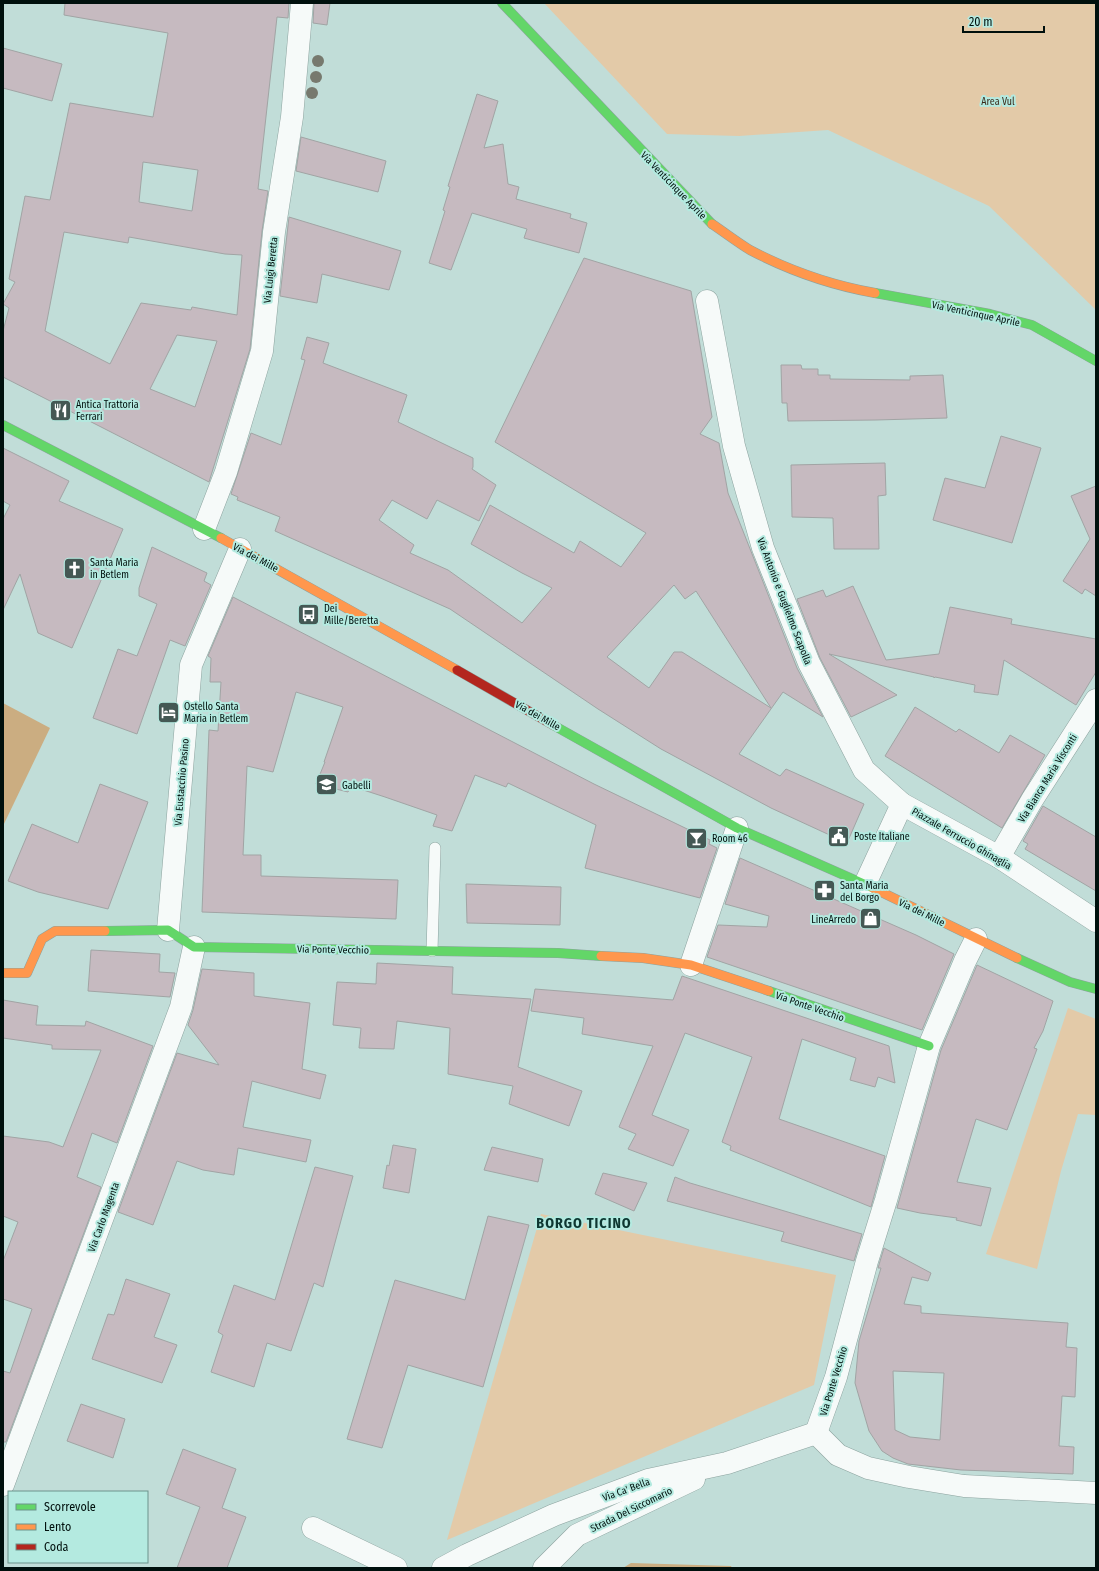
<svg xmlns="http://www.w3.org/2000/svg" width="1099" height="1571" font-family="'Fira Sans Condensed',sans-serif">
	<rect width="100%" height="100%" fill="#c1ddd8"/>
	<!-- green -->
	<g fill="#e3caa8">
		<path d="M 544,3 L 1096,3 L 1096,310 L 989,206 L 828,130 L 739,136 L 667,134 Z"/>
		<path d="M 1068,1008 L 1096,1019 L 1096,1115 L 1078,1114 L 1061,1171 L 1037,1269 L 986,1254 Z"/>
		<path d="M 541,1214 L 836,1275 L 814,1385 L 447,1540 Z"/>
	</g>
	<!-- forest -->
	<g fill="#cbad81">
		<path d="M 3,703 L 50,728 L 3,826 Z"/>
		<path d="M 631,1563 L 731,1566 L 732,1568 L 623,1568 Z"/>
	</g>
	<!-- building -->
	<g fill="#c6bac0" stroke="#a1a4a4" fill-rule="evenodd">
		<path d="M 65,3 L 289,3 L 288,18 L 277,17 L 258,189 L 268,191 L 262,231 L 250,349 L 209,482 L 3,377 L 3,331 L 9,308 L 3,304 L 15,282 L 9,279 L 25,196 L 50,200 L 70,103 L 153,117 L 168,33 L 64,15 ZM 143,162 L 198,170 L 192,211 L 139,202 ZM 64,232 L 128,243 L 129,237 L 225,254 L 242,255 L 237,315 L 192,307 L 191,310 L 141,303 L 110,364 L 45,331 ZM 177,335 L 217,341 L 195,407 L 150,389 Z"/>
		<path d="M 314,3 L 330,3 L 327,25 L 313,23 Z"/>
		<path d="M 3,48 L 62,64 L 52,101 L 3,88 Z"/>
		<path d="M 477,94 L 498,101 L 484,148 L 503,144 L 508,184 L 519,187 L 516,199 L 571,214 L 570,218 L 587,223 L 579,253 L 524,238 L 527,229 L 472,213 L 451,270 L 429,263 L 445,211 L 443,210 L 450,187 L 448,186 Z"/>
		<path d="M 301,137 L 386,161 L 378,192 L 296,171 Z"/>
		<path d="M 289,217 L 401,251 L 389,290 L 322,274 L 317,303 L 280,296 Z"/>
		<path d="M 584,258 L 691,291 L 712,417 L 700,434 L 719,443 L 728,493 L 797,668 L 823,717 L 783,692 L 739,754 L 780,776 L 786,769 L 864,804 L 847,843 L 771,808 L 661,749 L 598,709 L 450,609 L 275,531 L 280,517 L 237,500 L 238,497 L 231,494 L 251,433 L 281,445 L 305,360 L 301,359 L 307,337 L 329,343 L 323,363 L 407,395 L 398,422 L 473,458 L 473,467 L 472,469 L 496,485 L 479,521 L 437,500 L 427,519 L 392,500 L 379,520 L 414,545 L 410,553 L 448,570 L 522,623 L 552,588 L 522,573 L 471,544 L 490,505 L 574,553 L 580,541 L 621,567 L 646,533 L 495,442 ZM 674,585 L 685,599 L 696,591 L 771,708 L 682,652 L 674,652 L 649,688 L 607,657 Z"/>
		<path d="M 781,365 L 801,365 L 802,369 L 818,369 L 818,375 L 830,375 L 830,379 L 910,380 L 910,376 L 943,375 L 947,418 L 876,420 L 788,421 L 787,403 L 782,403 Z"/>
		<path d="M 1001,436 L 1041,448 L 1012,543 L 933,520 L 945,478 L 985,488 Z"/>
		<path d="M 3,448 L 69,481 L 59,501 L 123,529 L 72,648 L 38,633 L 20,574 L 3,610 L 3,519 L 10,505 L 3,501 Z"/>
		<path d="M 885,463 L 886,495 L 878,496 L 879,549 L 834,549 L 833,518 L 792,517 L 791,465 Z"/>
		<path d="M 1096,486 L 1096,596 L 1085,589 L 1082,594 L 1063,581 L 1090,539 L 1071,496 Z"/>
		<path d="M 152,547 L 207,573 L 204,581 L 211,585 L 185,646 L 170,640 L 137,734 L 93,718 L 118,649 L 137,656 L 157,604 L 139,596 L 139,588 Z"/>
		<path d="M 853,586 L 886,660 L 939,654 L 950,607 L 1012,619 L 1011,624 L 1096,639 L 1096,672 L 1076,705 L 1004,660 L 998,695 L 974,692 L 975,685 L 935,677 L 934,678 L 934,677 L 829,654 L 897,695 L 851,717 L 820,658 L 797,599 L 823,590 L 826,597 Z"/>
		<path d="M 233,597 L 594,784 L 710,840 L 709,844 L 717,848 L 700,898 L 585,868 L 596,825 L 508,783 L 506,787 L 475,775 L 452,831 L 433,826 L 437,815 L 385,797 L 351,786 L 348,792 L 316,784 L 325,762 L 324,762 L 343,707 L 296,692 L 273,772 L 247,766 L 243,855 L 261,855 L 261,876 L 398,880 L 396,919 L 202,912 L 209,730 L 218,731 L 221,682 L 210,682 L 211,658 L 208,656 Z"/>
		<path d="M 915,707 L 956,732 L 959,729 L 999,753 L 1010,735 L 1045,755 L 1002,828 L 885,756 Z"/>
		<path d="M 100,784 L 148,802 L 108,909 L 38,892 L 8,881 L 32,824 L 78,843 Z"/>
		<path d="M 1043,806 L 1096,837 L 1096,891 L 1025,849 L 1028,844 L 1023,841 Z"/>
		<path d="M 740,858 L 916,935 L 954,954 L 922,1030 L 707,957 L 718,925 L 767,927 L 769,916 L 725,904 Z"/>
		<path d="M 466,884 L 561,887 L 560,925 L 467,923 Z"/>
		<path d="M 91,950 L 160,954 L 159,972 L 175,973 L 170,997 L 88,991 Z"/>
		<path d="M 377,963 L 453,967 L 452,994 L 531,999 L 518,1067 L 582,1091 L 569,1126 L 509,1104 L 513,1086 L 448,1074 L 450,1028 L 397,1021 L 394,1049 L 359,1048 L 361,1028 L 333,1025 L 337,982 L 376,984 Z"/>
		<path d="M 977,965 L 1053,1001 L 1043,1031 L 1034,1048 L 1037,1049 L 1007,1130 L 976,1119 L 957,1182 L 991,1188 L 981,1226 L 956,1220 L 957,1218 L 920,1213 L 897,1208 L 941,1050 Z"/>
		<path d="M 202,969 L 254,973 L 254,996 L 310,1003 L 302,1069 L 326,1075 L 320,1099 L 252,1081 L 243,1127 L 311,1140 L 306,1162 L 238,1148 L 234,1175 L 203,1170 L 177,1161 L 153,1225 L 118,1212 L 177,1053 L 219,1065 L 188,1025 L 193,1010 Z"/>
		<path d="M 682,976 L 889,1046 L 895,1083 L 878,1077 L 875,1087 L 850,1080 L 856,1058 L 802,1039 L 779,1119 L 885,1156 L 871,1207 L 730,1150 L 731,1146 L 722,1142 L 752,1057 L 685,1033 L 652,1115 L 689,1130 L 673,1166 L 628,1149 L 636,1134 L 619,1127 L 653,1046 L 582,1034 L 584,1018 L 531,1011 L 535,989 L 673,1000 Z"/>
		<path d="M 3,1000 L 38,1006 L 36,1025 L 85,1026 L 86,1021 L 153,1046 L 117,1143 L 92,1133 L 77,1177 L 101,1187 L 6,1442 L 3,1442 L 3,1371 L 10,1373 L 32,1309 L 3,1299 L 3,1261 L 18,1222 L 3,1216 L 3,1136 L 49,1142 L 63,1147 L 101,1050 L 52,1049 L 52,1045 L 3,1038 Z"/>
		<path d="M 393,1145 L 416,1149 L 409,1193 L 383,1188 L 387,1165 L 389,1166 Z"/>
		<path d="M 492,1147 L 543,1159 L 538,1182 L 484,1170 Z"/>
		<path d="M 315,1167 L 353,1176 L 323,1287 L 314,1283 L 291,1351 L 267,1343 L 254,1387 L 211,1372 L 223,1335 L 218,1332 L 234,1285 L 275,1300 Z"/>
		<path d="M 603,1173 L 647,1183 L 634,1211 L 595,1194 Z"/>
		<path d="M 675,1177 L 690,1183 L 862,1234 L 854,1261 L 781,1241 L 784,1232 L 667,1201 Z"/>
		<path d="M 488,1216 L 529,1225 L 483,1387 L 408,1365 L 382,1448 L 347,1439 L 395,1280 L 465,1300 Z"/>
		<path d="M 884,1248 L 931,1273 L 928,1281 L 912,1277 L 904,1304 L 921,1306 L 921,1313 L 1068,1323 L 1066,1347 L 1077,1348 L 1075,1397 L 1062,1396 L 1059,1446 L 1074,1447 L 1073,1474 L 961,1470 L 908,1464 L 893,1458 L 882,1451 L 869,1431 L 855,1383 L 859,1341 L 881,1268 L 878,1268 ZM 893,1371 L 944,1373 L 940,1440 L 910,1437 L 895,1430 Z"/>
		<path d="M 126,1279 L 170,1294 L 154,1337 L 177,1345 L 162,1383 L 92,1359 L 108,1314 L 114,1315 Z"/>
		<path d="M 81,1404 L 125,1419 L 113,1458 L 67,1441 Z"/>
		<path d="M 183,1449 L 236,1469 L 222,1508 L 246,1517 L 227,1568 L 177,1568 L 200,1507 L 166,1494 Z"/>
	</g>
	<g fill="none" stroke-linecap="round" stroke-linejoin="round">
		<defs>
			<path id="lane" d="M 432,951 L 435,848"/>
			<g id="street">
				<path d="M 707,301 L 734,446 L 763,548 L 809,663 L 864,770 L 902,804"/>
				<path d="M 204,529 L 226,472 L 262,351 L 274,232 L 292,117 L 302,3"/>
				<path d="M 999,857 L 1032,800 L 1096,700"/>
				<path d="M 865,884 L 902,804 L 999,857 L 1096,921"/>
				<path d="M 168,930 L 191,665 L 240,549"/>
				<path d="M 691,965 L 737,828"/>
				<path d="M 816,1433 L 836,1377 L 867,1261 L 886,1200 L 929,1046 L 965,961 L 976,939"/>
				<path d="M 816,1433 L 838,1455 L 868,1468 L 909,1477 L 964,1486 L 1096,1493"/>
				<path d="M 3,1485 L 181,1007 L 194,947"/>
				<path d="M 313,1528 L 396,1568"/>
				<path d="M 443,1568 L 467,1555 L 554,1515 L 648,1480 L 727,1463 L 816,1433"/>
				<path d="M 544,1568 L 577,1535 L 694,1479"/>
			</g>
			<g id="fast">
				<path d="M 502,3 L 712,224"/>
				<path d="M 875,293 L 990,314 L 1032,325 L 1096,361"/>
				<path d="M 3,425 L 221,538"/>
				<path d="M 553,725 L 737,828 L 873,888"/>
				<path d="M 105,931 L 168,930 L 194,947 L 558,953 L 601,956"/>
				<path d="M 1017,958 L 1070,982 L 1096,989"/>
				<path d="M 769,991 L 929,1046"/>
			</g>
			<g id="slow">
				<path d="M 712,224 C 724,232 737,242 750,250 C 790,271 830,285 875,293"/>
				<path d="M 221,538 L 457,670"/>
				<path d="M 873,888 L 1017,958"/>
				<path d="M 601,956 L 643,958 L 691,965 L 769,991"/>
				<path d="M 3,973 L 27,973 L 42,939 L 55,931 L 105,931"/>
			</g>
			<path id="jam" d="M 457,670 L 553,725"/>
		</defs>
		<!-- lane casing -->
		<use href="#lane" stroke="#8ca39f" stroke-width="12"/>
		<!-- street casing -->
		<use href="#street" stroke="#8ca39f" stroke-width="23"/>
		<!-- fast casing -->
		<use href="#fast" stroke="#8ca39f" stroke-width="10"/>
		<!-- slow casing -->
		<use href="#slow" stroke="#8ca39f" stroke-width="10"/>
		<!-- jam casing -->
		<use href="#jam" stroke="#8ca39f" stroke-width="10"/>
		<!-- lane -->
		<use href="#lane" stroke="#f6faf9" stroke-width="11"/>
		<!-- street -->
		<use href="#street" stroke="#f6faf9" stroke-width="22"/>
		<!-- fast -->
		<use href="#fast" stroke="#63d668" stroke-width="9"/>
		<!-- slow -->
		<use href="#slow" stroke="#ff974d" stroke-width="9"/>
		<!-- jam -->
		<use href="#jam" stroke="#b3261e" stroke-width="9"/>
	</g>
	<!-- trees -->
	<g fill="#77796e">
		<circle cx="318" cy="61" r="6"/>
		<circle cx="316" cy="77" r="6"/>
		<circle cx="312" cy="93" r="6"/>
	</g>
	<!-- icons -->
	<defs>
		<symbol id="restaurant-square" viewBox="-11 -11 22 22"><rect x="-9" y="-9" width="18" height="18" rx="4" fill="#445854" stroke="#b4eae0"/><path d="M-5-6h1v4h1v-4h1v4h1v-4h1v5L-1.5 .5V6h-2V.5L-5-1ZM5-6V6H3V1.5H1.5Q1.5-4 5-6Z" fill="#fff"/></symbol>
		<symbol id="church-square" viewBox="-11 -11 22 22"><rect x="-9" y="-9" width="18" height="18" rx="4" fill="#445854" stroke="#b4eae0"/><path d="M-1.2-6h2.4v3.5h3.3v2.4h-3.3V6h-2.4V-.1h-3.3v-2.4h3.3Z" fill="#fff"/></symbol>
		<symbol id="bus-square" viewBox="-11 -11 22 22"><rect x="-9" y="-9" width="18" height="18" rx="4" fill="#445854" stroke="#b4eae0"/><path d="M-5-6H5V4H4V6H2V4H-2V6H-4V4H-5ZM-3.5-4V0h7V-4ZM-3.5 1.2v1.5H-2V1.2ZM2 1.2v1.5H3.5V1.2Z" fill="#fff"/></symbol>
		<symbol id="hotel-square" viewBox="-11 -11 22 22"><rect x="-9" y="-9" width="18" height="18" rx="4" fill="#445854" stroke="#b4eae0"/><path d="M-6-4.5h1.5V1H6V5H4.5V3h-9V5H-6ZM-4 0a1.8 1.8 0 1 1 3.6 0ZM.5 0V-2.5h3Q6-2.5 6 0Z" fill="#fff"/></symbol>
		<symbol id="school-square" viewBox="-11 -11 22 22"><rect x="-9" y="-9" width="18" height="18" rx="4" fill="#445854" stroke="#b4eae0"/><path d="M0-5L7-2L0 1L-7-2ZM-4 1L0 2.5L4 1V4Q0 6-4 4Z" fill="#fff"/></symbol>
		<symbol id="civic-square" viewBox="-11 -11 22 22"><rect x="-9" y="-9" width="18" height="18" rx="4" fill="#445854" stroke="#b4eae0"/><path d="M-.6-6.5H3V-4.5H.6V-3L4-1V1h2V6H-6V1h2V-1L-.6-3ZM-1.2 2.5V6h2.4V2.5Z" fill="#fff"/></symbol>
		<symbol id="bar-square" viewBox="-11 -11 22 22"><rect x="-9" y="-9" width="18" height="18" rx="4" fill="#445854" stroke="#b4eae0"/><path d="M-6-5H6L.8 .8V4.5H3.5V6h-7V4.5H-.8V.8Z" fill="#fff"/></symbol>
		<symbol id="pharmacy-square" viewBox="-11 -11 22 22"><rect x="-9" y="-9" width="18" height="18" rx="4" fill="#445854" stroke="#b4eae0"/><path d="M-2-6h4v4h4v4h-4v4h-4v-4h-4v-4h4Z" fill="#fff"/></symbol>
		<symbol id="shop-square" viewBox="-11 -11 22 22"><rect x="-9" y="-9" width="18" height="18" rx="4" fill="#445854" stroke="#b4eae0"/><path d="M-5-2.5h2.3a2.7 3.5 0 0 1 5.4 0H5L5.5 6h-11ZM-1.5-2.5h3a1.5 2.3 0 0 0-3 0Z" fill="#fff"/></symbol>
	</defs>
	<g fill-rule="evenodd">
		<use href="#restaurant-square" x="48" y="398" width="25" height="25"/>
		<use href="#church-square" x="62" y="556" width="25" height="25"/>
		<use href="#bus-square" x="296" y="602" width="25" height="25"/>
		<use href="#hotel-square" x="156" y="700" width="25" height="25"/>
		<use href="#school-square" x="314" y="772" width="25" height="25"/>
		<use href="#civic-square" x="826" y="824" width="25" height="25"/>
		<use href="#bar-square" x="684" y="826" width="25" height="25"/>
		<use href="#pharmacy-square" x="812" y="878" width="25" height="25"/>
		<use href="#shop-square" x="858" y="906" width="25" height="25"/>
	</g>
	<g text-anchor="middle" stroke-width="4" stroke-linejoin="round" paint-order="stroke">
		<!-- park labels -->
		<g font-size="10" fill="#3a2818" stroke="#b4eae0">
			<text x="998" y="105">Area Vul</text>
		</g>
		<!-- street labels -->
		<g font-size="10" fill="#00100d" stroke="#b4eae0">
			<text transform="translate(674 185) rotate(46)" y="4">Via Venticinque Aprile</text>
			<text transform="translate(270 270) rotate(-84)" y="4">Via Luigi Beretta</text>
			<text transform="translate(976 313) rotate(12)" y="4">Via Venticinque Aprile</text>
			<text transform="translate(256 557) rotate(28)" y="4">Via dei Mille</text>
			<text transform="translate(785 601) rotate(69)" y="4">Via Antonio e Guglielmo Scapolla</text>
			<text transform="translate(538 715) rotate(29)" y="4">Via dei Mille</text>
			<text transform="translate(1047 778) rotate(-58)" y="4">Via Bianca Maria Visconti</text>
			<text transform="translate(181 782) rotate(-85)" y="4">Via Eustacchio Pasino</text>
			<text transform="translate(962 838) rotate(30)" y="4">Piazzale Ferruccio Ghinaglia</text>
			<text transform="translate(922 912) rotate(26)" y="4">Via dei Mille</text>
			<text transform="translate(333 949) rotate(1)" y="4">Via Ponte Vecchio</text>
			<text transform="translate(810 1006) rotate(19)" y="4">Via Ponte Vecchio</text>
			<text transform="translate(103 1217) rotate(-70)" y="4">Via Carlo Magenta</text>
			<text transform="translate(833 1381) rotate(-73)" y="4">Via Ponte Vecchio</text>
			<text transform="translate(626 1489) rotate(-20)" y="4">Via Ca' Bella</text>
			<text transform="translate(631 1509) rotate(-26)" y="4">Strada Del Siccomario</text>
		</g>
		<!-- poi labels -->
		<g font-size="10" fill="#00100d" stroke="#b4eae0" text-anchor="start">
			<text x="76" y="408">Antica Trattoria<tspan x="76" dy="12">Ferrari</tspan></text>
			<text x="90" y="566">Santa Maria<tspan x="90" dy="12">in Betlem</tspan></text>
			<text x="324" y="612">Dei<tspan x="324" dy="12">Mille/Beretta</tspan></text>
			<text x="184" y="710">Ostello Santa<tspan x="184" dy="12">Maria in Betlem</tspan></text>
			<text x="342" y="789">Gabelli</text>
			<text x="854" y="840">Poste Italiane</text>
			<text x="712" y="842">Room 46</text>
			<text x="840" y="889">Santa Maria<tspan x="840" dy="12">del Borgo</tspan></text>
			<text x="856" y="923" text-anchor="end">LineArredo</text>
		</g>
		<!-- district labels -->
		<g font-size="14" font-weight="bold" letter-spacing="1" fill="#0e3731" stroke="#b4eae0">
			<text x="584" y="1228">BORGO TICINO</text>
		</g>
	</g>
	<!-- border -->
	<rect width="1099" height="1571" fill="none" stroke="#00100d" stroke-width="8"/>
	<!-- legend -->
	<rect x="8" y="1491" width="140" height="72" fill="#b4eae0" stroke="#6c938c"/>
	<rect x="16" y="1504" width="20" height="6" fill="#63d668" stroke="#6c938c"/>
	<text x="44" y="1511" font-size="12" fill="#00100d">Scorrevole</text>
	<rect x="16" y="1524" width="20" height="6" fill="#ff974d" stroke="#6c938c"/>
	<text x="44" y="1531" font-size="12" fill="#00100d">Lento</text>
	<rect x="16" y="1544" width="20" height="6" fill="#b3261e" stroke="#6c938c"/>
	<text x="44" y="1551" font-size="12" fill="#00100d">Coda</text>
	<!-- scale -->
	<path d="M963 26v6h81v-6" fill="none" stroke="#00100d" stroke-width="2"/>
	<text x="969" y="26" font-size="12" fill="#00100d" stroke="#b4eae0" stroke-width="3" paint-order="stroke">20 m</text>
</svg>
